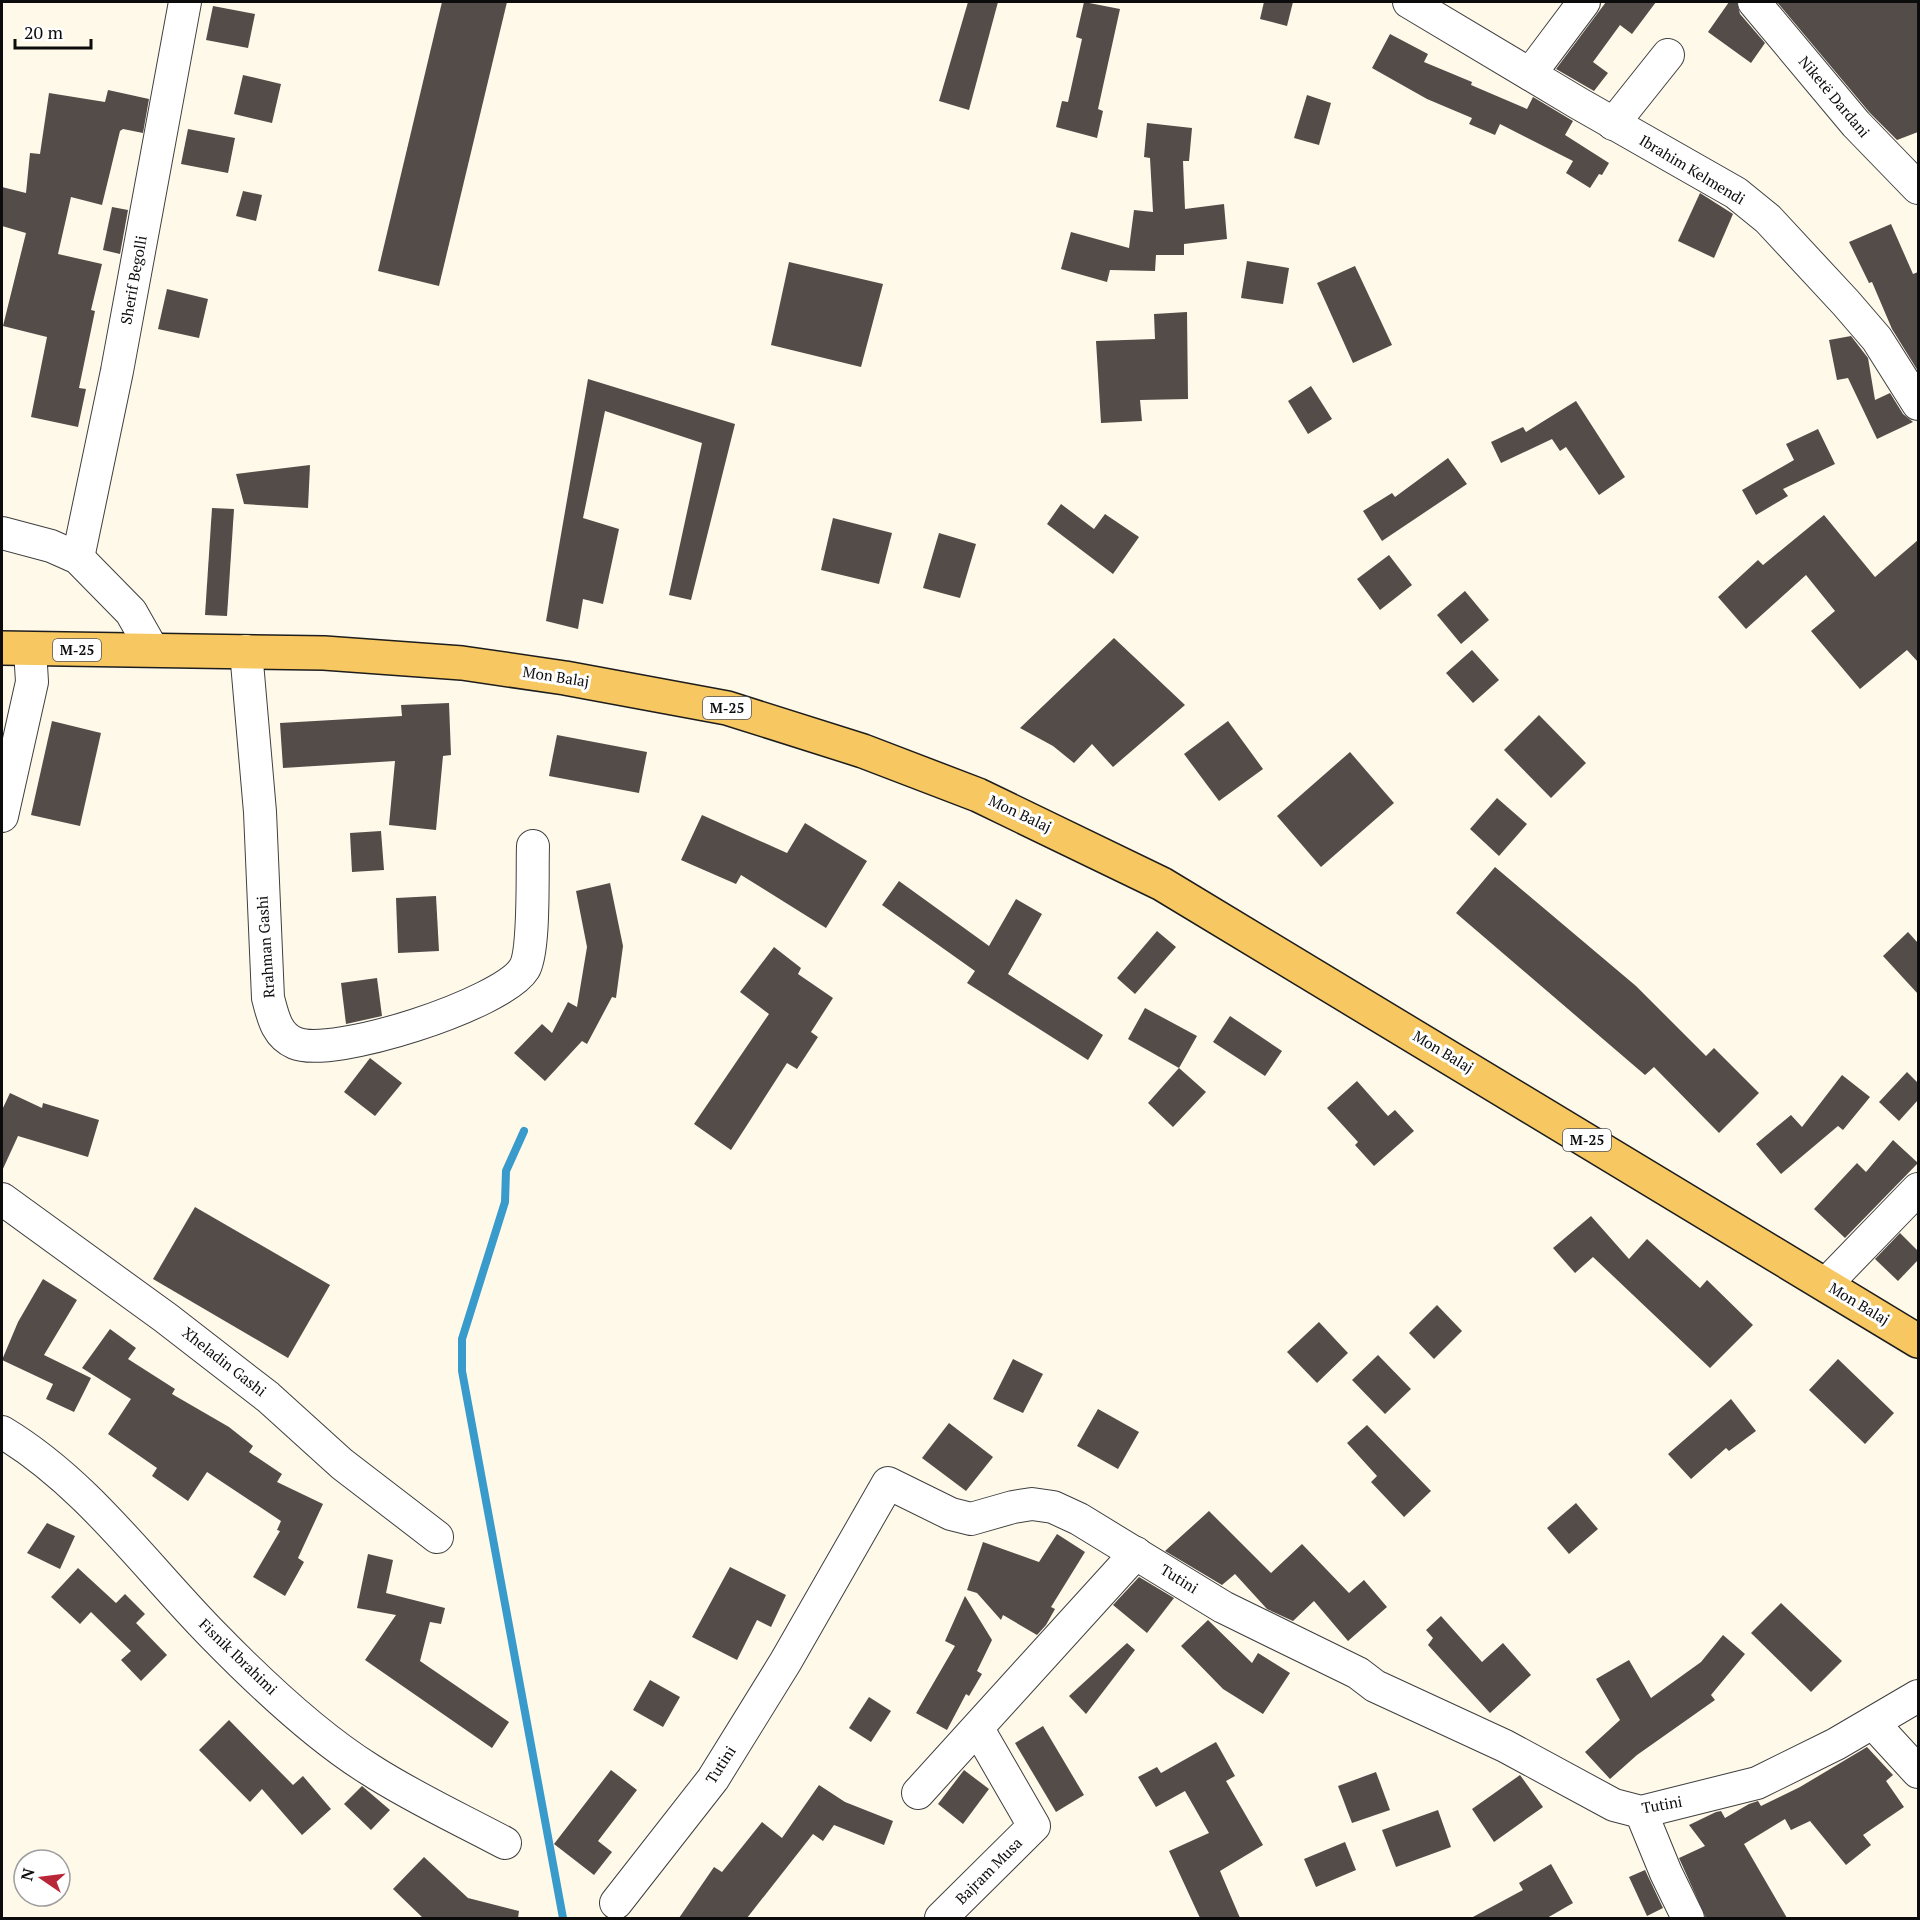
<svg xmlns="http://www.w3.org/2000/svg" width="1920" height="1920" font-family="'PT Serif',serif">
	<rect width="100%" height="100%" fill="#fff9ea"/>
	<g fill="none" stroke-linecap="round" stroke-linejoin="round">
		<!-- stream -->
		<path stroke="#389bcb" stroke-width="8" d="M 524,1131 L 506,1171 L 505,1202 L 462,1339 L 462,1371 L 563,1918"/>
	</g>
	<!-- building -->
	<g fill="#544c48">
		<path d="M 442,2 L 507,2 L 439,286 L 378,271 Z"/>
		<path d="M 968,2 L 998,2 L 969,110 L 939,101 Z"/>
		<path d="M 1084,2 L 1120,9 L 1098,109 L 1103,111 L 1097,138 L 1056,127 L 1062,101 L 1068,102 L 1082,39 L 1076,37 Z"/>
		<path d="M 1264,2 L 1293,2 L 1287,26 L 1260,19 Z"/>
		<path d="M 1606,2 L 1656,2 L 1632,34 L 1620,25 L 1593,62 L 1608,73 L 1594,91 L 1556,69 Z"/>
		<path d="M 1729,2 L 1737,2 L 1740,14 L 1765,43 L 1751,63 L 1708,32 Z"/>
		<path d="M 1777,2 L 1918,2 L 1918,132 L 1897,140 L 1870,113 Z"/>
		<path d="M 213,6 L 255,14 L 248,48 L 206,40 Z"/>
		<path d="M 1390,34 L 1428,54 L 1424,62 L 1472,82 L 1471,85 L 1527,109 L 1533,97 L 1573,121 L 1565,135 L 1609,163 L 1602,175 L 1599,174 L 1590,188 L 1566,173 L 1573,161 L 1500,124 L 1495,135 L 1469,124 L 1472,118 L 1427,99 L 1372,68 Z"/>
		<path d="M 243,75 L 281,84 L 272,123 L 234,114 Z"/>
		<path d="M 108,90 L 149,99 L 143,133 L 123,129 L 120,131 L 102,205 L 71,197 L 58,254 L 102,264 L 91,310 L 95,311 L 79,388 L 86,389 L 78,427 L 31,417 L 47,337 L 3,326 L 26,233 L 2,226 L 2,187 L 26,193 L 30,153 L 40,154 L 49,93 L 105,102 Z"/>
		<path d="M 1307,95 L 1331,103 L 1319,145 L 1294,138 Z"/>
		<path d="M 1147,123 L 1192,128 L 1189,161 L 1183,161 L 1185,209 L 1224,204 L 1227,239 L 1184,244 L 1184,255 L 1156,255 L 1155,271 L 1110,270 L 1107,282 L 1061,269 L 1071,232 L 1129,248 L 1134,210 L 1153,212 L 1150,158 L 1144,157 Z"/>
		<path d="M 188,129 L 235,138 L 228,173 L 181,164 Z"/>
		<path d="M 243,191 L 262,195 L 256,221 L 236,216 Z"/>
		<path d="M 1700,193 L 1733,214 L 1714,258 L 1678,241 Z"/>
		<path d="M 112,207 L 128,210 L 120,254 L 103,250 Z"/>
		<path d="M 1891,224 L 1913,274 L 1918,272 L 1918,371 L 1892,329 L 1872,282 L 1869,283 L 1849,242 Z"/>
		<path d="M 1247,261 L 1289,268 L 1283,304 L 1241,298 Z"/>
		<path d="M 789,262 L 883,284 L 861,367 L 771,345 Z"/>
		<path d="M 1355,266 L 1392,345 L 1353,363 L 1317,283 Z"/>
		<path d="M 167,289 L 208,299 L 199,338 L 158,329 Z"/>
		<path d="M 1187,312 L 1188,399 L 1140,400 L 1142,421 L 1101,423 L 1096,341 L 1155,339 L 1154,314 Z"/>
		<path d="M 1851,336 L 1868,358 L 1875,400 L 1890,393 L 1903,414 L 1913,422 L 1877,439 L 1848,378 L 1837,380 L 1829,340 Z"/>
		<path d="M 588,379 L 735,424 L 691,600 L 669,595 L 702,443 L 605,411 L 583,518 L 619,529 L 603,604 L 583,599 L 578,629 L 546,621 Z"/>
		<path d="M 1311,386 L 1332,419 L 1308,434 L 1288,401 Z"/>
		<path d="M 1576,401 L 1625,477 L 1599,495 L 1566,447 L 1560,451 L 1552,439 L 1501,463 L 1491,442 L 1523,427 L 1526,432 Z"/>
		<path d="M 1818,429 L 1835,464 L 1783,489 L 1788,496 L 1756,515 L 1742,490 L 1794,460 L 1786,444 Z"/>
		<path d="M 1448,458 L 1467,484 L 1382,541 L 1363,511 L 1392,493 L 1395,497 Z"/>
		<path d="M 310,465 L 308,508 L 244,504 L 236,474 Z"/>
		<path d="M 1061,504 L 1094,529 L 1105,514 L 1139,537 L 1113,574 L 1047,524 Z"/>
		<path d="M 212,508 L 234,509 L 227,616 L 205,615 Z"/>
		<path d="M 1824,515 L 1875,577 L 1918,540 L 1918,662 L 1907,650 L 1860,689 L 1811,631 L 1835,611 L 1806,575 L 1746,629 L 1718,597 L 1758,560 L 1763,565 Z"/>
		<path d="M 833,518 L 892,533 L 879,584 L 821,570 Z"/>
		<path d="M 939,533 L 976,544 L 960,598 L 923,588 Z"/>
		<path d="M 1389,555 L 1412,585 L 1380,610 L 1357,579 Z"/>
		<path d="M 1465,591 L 1489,620 L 1461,644 L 1437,615 Z"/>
		<path d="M 1114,638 L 1185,705 L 1113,767 L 1092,744 L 1074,763 L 1053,746 L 1020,728 Z"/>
		<path d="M 1472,650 L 1499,680 L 1473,703 L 1446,673 Z"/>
		<path d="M 449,703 L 451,755 L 443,756 L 436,830 L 389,825 L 395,761 L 283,768 L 280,723 L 402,716 L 401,705 Z"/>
		<path d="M 1539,715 L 1586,763 L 1551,798 L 1504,750 Z"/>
		<path d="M 52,721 L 101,733 L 80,826 L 31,815 Z"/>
		<path d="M 1228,721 L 1263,769 L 1219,801 L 1184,754 Z"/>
		<path d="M 557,735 L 647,752 L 639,793 L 549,776 Z"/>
		<path d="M 1350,752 L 1394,803 L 1321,867 L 1277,816 Z"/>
		<path d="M 1497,798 L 1527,824 L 1499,856 L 1470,829 Z"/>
		<path d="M 702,815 L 787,853 L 805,823 L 867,861 L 826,928 L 741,875 L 736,884 L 681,860 Z"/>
		<path d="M 381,831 L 384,870 L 352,872 L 350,833 Z"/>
		<path d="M 1495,867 L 1636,986 L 1706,1056 L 1714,1048 L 1759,1093 L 1719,1133 L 1654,1067 L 1645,1075 L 1456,913 Z"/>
		<path d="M 899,881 L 989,946 L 1016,899 L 1042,914 L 1008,974 L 1103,1035 L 1088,1060 L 967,983 L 975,971 L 882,905 Z"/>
		<path d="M 610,883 L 623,946 L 616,998 L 612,997 L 587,1044 L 582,1041 L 545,1081 L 514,1053 L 542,1024 L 552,1033 L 568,1002 L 577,1007 L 587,947 L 576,891 Z"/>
		<path d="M 436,896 L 439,951 L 398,953 L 396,898 Z"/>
		<path d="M 1157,931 L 1176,947 L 1135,994 L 1117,978 Z"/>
		<path d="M 1908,932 L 1918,943 L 1918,994 L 1883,956 Z"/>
		<path d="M 774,947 L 801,968 L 798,974 L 833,998 L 811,1032 L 818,1037 L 797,1069 L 787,1063 L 731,1150 L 694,1124 L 769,1014 L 740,992 Z"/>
		<path d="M 377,978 L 382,1016 L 346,1024 L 341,983 Z"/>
		<path d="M 1145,1008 L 1197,1036 L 1179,1068 L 1128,1039 Z"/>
		<path d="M 1230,1016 L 1282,1051 L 1265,1076 L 1213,1042 Z"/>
		<path d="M 370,1058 L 402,1083 L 375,1116 L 344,1092 Z"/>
		<path d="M 1179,1068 L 1206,1092 L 1173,1127 L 1148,1103 Z"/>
		<path d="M 1907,1072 L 1918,1083 L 1918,1100 L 1899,1121 L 1879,1102 Z"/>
		<path d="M 1842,1075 L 1870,1097 L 1843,1130 L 1838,1126 L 1781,1174 L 1756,1144 L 1791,1115 L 1802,1127 Z"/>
		<path d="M 1357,1081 L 1388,1116 L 1395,1110 L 1414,1131 L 1374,1166 L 1355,1145 L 1358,1142 L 1327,1108 Z"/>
		<path d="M 10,1093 L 42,1108 L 43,1103 L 99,1120 L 88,1157 L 18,1136 L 2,1171 L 2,1110 Z"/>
		<path d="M 1893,1140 L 1918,1163 L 1845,1238 L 1814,1209 L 1857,1163 L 1866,1172 Z"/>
		<path d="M 195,1207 L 330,1285 L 288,1358 L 153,1279 Z"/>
		<path d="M 1591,1216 L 1629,1259 L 1647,1239 L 1700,1288 L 1707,1280 L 1753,1325 L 1710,1368 L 1593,1257 L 1575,1273 L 1553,1248 Z"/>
		<path d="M 1900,1233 L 1918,1251 L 1918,1260 L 1898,1281 L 1875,1259 Z"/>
		<path d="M 43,1279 L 77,1300 L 44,1355 L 91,1378 L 74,1412 L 46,1399 L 53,1384 L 2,1360 L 18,1322 Z"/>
		<path d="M 1437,1305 L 1462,1331 L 1434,1359 L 1409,1333 Z"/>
		<path d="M 1319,1322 L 1348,1353 L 1317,1383 L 1287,1352 Z"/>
		<path d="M 110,1329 L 136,1348 L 128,1359 L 175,1389 L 172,1394 L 229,1427 L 253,1446 L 249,1452 L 282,1474 L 277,1482 L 323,1504 L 298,1558 L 304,1562 L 285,1596 L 253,1577 L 280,1531 L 277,1530 L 281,1521 L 207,1472 L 188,1501 L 152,1476 L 157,1468 L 108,1434 L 131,1399 L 82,1368 Z"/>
		<path d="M 1378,1355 L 1411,1389 L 1385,1414 L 1352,1380 Z"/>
		<path d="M 1013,1359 L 1043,1374 L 1023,1413 L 993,1399 Z"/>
		<path d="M 1838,1359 L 1894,1413 L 1865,1444 L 1809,1390 Z"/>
		<path d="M 1731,1399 L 1756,1431 L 1729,1451 L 1726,1448 L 1691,1479 L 1668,1454 Z"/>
		<path d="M 1098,1409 L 1139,1432 L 1118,1469 L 1077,1446 Z"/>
		<path d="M 949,1423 L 993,1457 L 966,1491 L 922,1458 Z"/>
		<path d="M 1367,1425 L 1431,1491 L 1404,1517 L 1371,1482 L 1377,1476 L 1347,1443 Z"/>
		<path d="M 1576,1503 L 1598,1529 L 1569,1554 L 1547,1528 Z"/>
		<path d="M 1209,1511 L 1271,1573 L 1302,1544 L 1349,1593 L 1364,1580 L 1387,1607 L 1348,1641 L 1314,1601 L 1293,1621 L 1267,1609 L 1235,1574 L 1222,1585 L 1165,1551 Z"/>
		<path d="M 47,1523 L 75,1536 L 60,1569 L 27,1553 Z"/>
		<path d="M 1057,1534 L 1085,1552 L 1051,1607 L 1055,1609 L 1046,1625 L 1037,1635 L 1003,1615 L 1001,1620 L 977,1593 L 967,1590 L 983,1542 L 1039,1562 Z"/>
		<path d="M 368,1554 L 393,1560 L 386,1593 L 445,1608 L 441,1624 L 430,1622 L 420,1661 L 509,1722 L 492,1748 L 365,1660 L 396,1615 L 357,1608 Z"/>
		<path d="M 730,1567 L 786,1595 L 771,1627 L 757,1620 L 737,1660 L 692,1637 Z"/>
		<path d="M 78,1568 L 116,1603 L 125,1594 L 145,1614 L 136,1623 L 167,1655 L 141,1681 L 121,1660 L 131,1651 L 91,1612 L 80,1624 L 51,1597 Z"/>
		<path d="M 1139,1577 L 1174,1598 L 1147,1633 L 1113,1605 Z"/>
		<path d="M 965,1596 L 992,1640 L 977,1671 L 982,1674 L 969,1696 L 966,1694 L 947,1730 L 916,1713 L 955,1646 L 945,1641 Z"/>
		<path d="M 1781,1603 L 1842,1661 L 1811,1692 L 1751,1633 Z"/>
		<path d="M 1441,1616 L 1482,1662 L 1503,1643 L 1531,1675 L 1490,1713 L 1428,1645 L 1433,1638 L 1426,1630 Z"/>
		<path d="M 1208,1620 L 1252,1663 L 1258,1653 L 1290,1673 L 1263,1714 L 1223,1689 L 1181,1646 Z"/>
		<path d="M 1723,1635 L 1745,1654 L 1711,1695 L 1715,1700 L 1637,1755 L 1610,1779 L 1585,1752 L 1620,1720 L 1596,1679 L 1629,1660 L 1651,1698 L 1701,1662 Z"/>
		<path d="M 1127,1643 L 1135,1650 L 1086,1714 L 1069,1696 Z"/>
		<path d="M 650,1680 L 680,1697 L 663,1727 L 633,1710 Z"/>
		<path d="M 869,1697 L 891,1711 L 871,1742 L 849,1728 Z"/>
		<path d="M 229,1720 L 293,1785 L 303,1776 L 331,1809 L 302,1835 L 262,1789 L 250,1802 L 199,1750 Z"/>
		<path d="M 1043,1726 L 1084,1795 L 1056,1812 L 1015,1743 Z"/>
		<path d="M 1216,1742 L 1235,1776 L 1226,1781 L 1263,1845 L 1220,1871 L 1240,1918 L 1200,1918 L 1169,1851 L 1209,1833 L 1185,1791 L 1156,1807 L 1138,1777 L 1157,1767 L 1161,1773 Z"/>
		<path d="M 1867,1747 L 1893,1775 L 1886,1781 L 1904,1807 L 1863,1835 L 1871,1845 L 1846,1865 L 1810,1821 L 1791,1830 L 1785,1819 L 1744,1844 L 1787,1918 L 1706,1918 L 1679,1858 L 1705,1846 L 1689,1825 L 1716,1812 L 1721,1811 L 1725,1818 L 1749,1804 L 1758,1801 L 1761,1806 L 1800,1787 Z"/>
		<path d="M 611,1770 L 637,1790 L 598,1841 L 612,1852 L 594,1875 L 554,1844 Z"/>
		<path d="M 964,1770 L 989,1789 L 963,1824 L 938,1804 Z"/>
		<path d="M 1376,1772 L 1390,1810 L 1352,1823 L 1338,1786 Z"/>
		<path d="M 1520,1775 L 1543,1807 L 1494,1842 L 1472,1809 Z"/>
		<path d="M 819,1785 L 845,1802 L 893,1821 L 884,1845 L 834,1825 L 823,1841 L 813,1834 L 747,1918 L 679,1918 L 714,1867 L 722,1872 L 762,1822 L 782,1838 Z"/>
		<path d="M 362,1786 L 390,1810 L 371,1830 L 344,1804 Z"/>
		<path d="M 1438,1810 L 1451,1847 L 1396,1867 L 1382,1830 Z"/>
		<path d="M 1345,1842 L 1356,1870 L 1316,1887 L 1304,1859 Z"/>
		<path d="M 424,1857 L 468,1898 L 519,1911 L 518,1918 L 423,1918 L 393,1889 Z"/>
		<path d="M 1551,1864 L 1573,1903 L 1547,1918 L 1471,1918 L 1523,1890 L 1519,1883 Z"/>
		<path d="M 1645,1870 L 1663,1908 L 1647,1916 L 1629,1877 Z"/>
	</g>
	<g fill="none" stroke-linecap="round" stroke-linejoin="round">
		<defs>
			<g id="minor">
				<path d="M 1409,2 L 1578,103 L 1736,193 L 1768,219 L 1846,303 L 1877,339 L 1918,404"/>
				<path d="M 1754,2 L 1856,124 L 1918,188"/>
				<path d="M 1530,74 L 1584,2"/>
				<path d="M 1613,124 L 1668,55"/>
				<path d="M 2,533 L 51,546 L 78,558 L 131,612 L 152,649"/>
				<path d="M 78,558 L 117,371 L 185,2"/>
				<path d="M 246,651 L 260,812 L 268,998 C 273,1016 276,1035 295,1043 C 332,1059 502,1004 524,969 C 535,952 532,871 533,846"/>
				<path d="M 2,816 L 32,682 L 30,649"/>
				<path d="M 2,1199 L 166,1318 L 268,1397 L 342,1464 L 437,1537"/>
				<path d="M 1826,1284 L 1918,1189"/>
				<path d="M 2,1432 C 87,1483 145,1566 214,1636 C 258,1681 316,1736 369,1769 C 412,1797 460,1819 505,1843"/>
				<path d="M 1873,1723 L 1918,1772"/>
				<path d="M 918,1793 L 1136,1553"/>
				<path d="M 1641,1812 L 1666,1873 L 1688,1918"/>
				<path d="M 616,1903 L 713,1779 L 786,1661 L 888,1483 L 951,1514 L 971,1519 L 1013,1507 L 1032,1504 L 1053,1507 L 1079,1519 L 1223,1607 L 1358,1673 L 1375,1686 L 1505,1746 L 1614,1805 L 1641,1812 L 1757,1783 L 1836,1744 L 1918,1696"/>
				<path d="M 941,1918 L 1034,1826 L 978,1729"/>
			</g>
			<path id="major" d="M 2,648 L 324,653 L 462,663 L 565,678 L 727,708 L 863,751 L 978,795 L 1162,884 L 1918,1341"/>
		</defs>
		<!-- minor casing -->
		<use href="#minor" stroke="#3f3f3f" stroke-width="34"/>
		<!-- major casing -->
		<use href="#major" stroke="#1d1d1d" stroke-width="36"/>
		<!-- minor -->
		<use href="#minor" stroke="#fff" stroke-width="32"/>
		<!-- major -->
		<use href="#major" stroke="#f7c862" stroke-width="33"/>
	</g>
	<g text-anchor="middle" stroke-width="6" stroke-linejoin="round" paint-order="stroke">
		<!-- shield labels -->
		<g fill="#fff" stroke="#555" stroke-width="1.5">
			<rect x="53" y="639" width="48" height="22" rx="4.5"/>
			<rect x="703" y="697" width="48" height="22" rx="4.5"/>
			<rect x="1563" y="1129" width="48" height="22" rx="4.5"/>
		</g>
		<g font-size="14" font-weight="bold" fill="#0c0c0c">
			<text x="77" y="655">M-25</text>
			<text x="727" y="713">M-25</text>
			<text x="1587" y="1145">M-25</text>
		</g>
		<!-- street labels -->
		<g font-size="15" fill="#0c0c0c" stroke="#fff">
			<text transform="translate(1834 97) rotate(50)" y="5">Niketë Dardani</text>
			<text transform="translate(1692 170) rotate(31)" y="5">Ibrahim Kelmendi</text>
			<text transform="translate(134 280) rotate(-80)" y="5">Sherif Begolli</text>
			<text transform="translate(556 677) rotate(9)" y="5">Mon Balaj</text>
			<text transform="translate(1020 814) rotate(25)" y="5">Mon Balaj</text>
			<text transform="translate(266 947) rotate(-94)" y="5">Rrahman Gashi</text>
			<text transform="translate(1443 1052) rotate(31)" y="5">Mon Balaj</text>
			<text transform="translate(1859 1304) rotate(31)" y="5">Mon Balaj</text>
			<text transform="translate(224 1362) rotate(38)" y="5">Xheladin Gashi</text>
			<text transform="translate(1179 1579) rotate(32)" y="5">Tutini</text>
			<text transform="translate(238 1657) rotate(44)" y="5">Fisnik Ibrahimi</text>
			<text transform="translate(721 1765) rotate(-57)" y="5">Tutini</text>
			<text transform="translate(1662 1805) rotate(-10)" y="5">Tutini</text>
			<text transform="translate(989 1871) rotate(-45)" y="5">Bajram Musa</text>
		</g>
	</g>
	<!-- border -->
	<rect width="1920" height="1920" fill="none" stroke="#0c0c0c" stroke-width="6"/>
	<!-- north arrow -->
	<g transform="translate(42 1878) rotate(284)"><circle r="28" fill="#ffffff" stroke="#9e9e9e" stroke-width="1.5"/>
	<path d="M0-4.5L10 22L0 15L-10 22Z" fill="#b92637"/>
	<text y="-9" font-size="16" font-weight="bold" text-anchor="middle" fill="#0c0c0c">N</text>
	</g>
	<!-- scale -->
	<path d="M15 39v9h76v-9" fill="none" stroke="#0c0c0c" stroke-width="3"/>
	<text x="24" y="39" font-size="18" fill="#0c0c0c" stroke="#ffffff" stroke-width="4.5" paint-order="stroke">20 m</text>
</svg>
